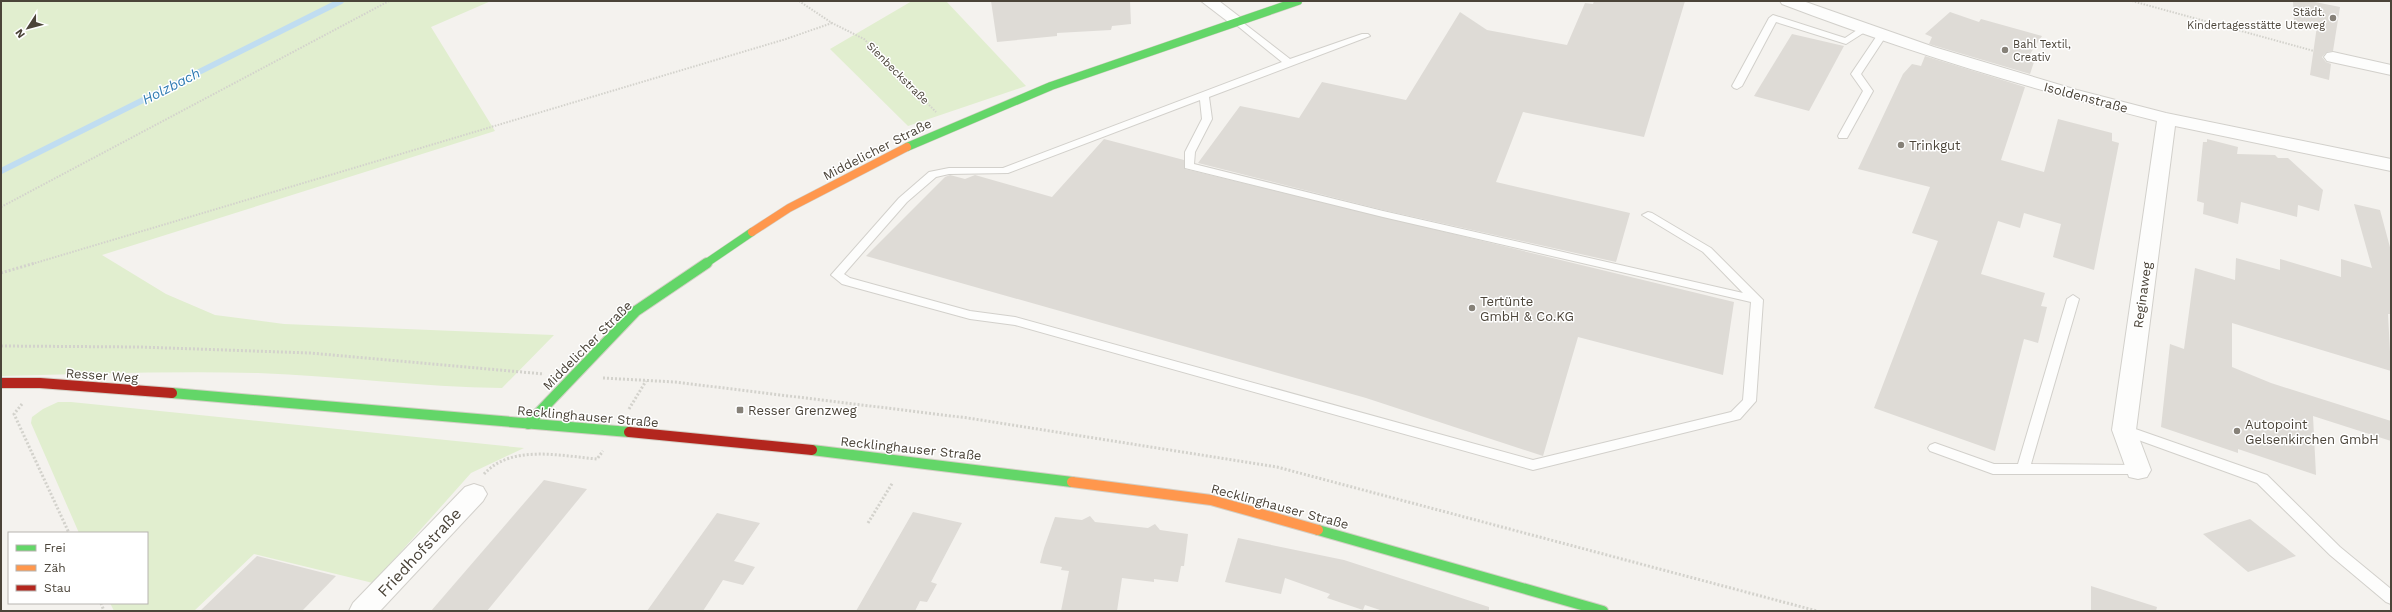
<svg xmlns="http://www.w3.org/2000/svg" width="2392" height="612" font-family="'Work Sans',sans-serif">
	<rect width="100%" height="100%" fill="#f4f2ee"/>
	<!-- green -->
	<g fill="#e1eecf">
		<path d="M 1,1 L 491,1 L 431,27 L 495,131 L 102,255 L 166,294 L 215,315 L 284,324 L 554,335 L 502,388 C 420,387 339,376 258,373 C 172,371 86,374 1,376 Z"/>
		<path d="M 912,1 L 946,1 L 1026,86 L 908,126 L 830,49 Z"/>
		<path d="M 58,402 L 71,402 L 524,448 L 471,473 L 373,583 L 254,554 L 194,611 L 114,611 L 110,603 L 147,603 L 147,533 L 79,533 L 31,423 L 32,417 L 43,409 Z"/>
	</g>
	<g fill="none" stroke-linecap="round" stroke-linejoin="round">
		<!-- stream -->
		<path stroke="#c0ddf1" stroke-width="6" d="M 1,171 L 341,1"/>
	</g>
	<!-- building -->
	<g fill="#dedbd6">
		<path d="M 991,1 L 1130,1 L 1131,24 L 1112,26 L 1111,30 L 1057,33 L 1057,36 L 997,42 Z"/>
		<path d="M 1594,1 L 1685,1 L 1644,137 L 1523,112 L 1496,182 L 1630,213 L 1616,262 L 1383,210 L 1198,163 L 1240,106 L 1299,118 L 1322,82 L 1406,100 L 1460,12 L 1487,30 L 1567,45 L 1585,3 L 1593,4 Z"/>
		<path d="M 2293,1 L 2310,1 L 2340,7 L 2333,51 L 2327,52 L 2322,57 L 2326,62 L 2331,64 L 2329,80 L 2310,75 L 2317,26 L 2294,21 Z"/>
		<path d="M 1950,12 L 1979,22 L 1981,19 L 2042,36 L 2028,57 L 2035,59 L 2030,74 L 1929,44 L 1932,37 L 1925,34 Z"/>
		<path d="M 1792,34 L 1844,46 L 1809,111 L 1754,96 Z"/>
		<path d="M 1925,56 L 2025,87 L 2001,160 L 2044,172 L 2058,119 L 2112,133 L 2112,141 L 2119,143 L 2094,270 L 2053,257 L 2061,224 L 2024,213 L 2020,228 L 1998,221 L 1981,274 L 2045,293 L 2041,306 L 2047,307 L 2038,343 L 2024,339 L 1995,451 L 1874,408 L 1938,241 L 1912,233 L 1930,187 L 1858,169 L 1903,74 L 1912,64 L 1921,66 Z"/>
		<path d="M 1104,139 L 1184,160 L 1185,169 L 1734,302 L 1723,375 L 1578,337 L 1543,456 L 1366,398 L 866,256 L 945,177 L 950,175 L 965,179 L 975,175 L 1052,197 Z"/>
		<path d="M 2207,139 L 2238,147 L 2237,154 L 2275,155 L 2278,158 L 2288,158 L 2323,190 L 2319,211 L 2298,205 L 2297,217 L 2241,202 L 2238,224 L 2203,214 L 2204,203 L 2197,201 L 2203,142 L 2207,142 Z"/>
		<path d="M 2354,204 L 2380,210 L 2391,251 L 2391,314 L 2388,314 L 2391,371 L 2232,323 L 2232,367 L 2271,383 L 2391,421 L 2391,441 L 2313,416 L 2316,475 L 2238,449 L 2238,453 L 2161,427 L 2170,344 L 2184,349 L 2195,268 L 2235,280 L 2236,258 L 2280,270 L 2280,259 L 2341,277 L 2341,259 L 2372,268 Z"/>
		<path d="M 544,480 L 587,489 L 487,611 L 431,611 Z"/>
		<path d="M 913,512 L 962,523 L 931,582 L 937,584 L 927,602 L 920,601 L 915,611 L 856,611 Z"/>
		<path d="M 717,513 L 760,523 L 734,561 L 755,567 L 743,585 L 723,580 L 703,611 L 647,611 Z"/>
		<path d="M 1090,516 L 1095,522 L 1148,528 L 1155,524 L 1160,530 L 1188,534 L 1184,566 L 1181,566 L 1178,582 L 1154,579 L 1154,582 L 1122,578 L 1117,611 L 1061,611 L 1069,571 L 1061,570 L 1062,567 L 1040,563 L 1044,548 L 1055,517 L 1082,520 Z"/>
		<path d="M 2250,519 L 2296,556 L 2248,572 L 2203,534 Z"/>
		<path d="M 1238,538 L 1344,560 L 1489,607 L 1489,611 L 1383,611 L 1365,605 L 1363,610 L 1327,598 L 1330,594 L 1285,578 L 1281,594 L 1225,582 Z"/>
		<path d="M 257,556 L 336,576 L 302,611 L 200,611 Z"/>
		<path d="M 2091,586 L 2157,607 L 2156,611 L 2091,611 Z"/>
	</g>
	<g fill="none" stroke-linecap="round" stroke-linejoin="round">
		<defs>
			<g id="lane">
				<path d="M 1773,15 L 1845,38 L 1860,28 L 1866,28 L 1868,30 L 1846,44 L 1776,22 L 1742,86 L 1737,89 L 1734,88 L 1732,86 L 1769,18 Z"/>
				<path d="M 1237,18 L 1290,59 L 1362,34 L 1368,34 L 1370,36 L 1209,97 L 1212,119 L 1195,152 L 1194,164 L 1383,211 L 1743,293 L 1703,252 L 1642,215 L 1648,212 L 1652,213 L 1711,248 L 1763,300 L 1756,401 L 1740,419 L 1533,470 L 1015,325 L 970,319 L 842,284 L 831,275 L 899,198 L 929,172 L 949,168 L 1003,168 L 1282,62 L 1234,23 L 1234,19 ZM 1200,100 L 1202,119 L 1185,152 L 1185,168 L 1383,217 L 1751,302 L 1743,400 L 1731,412 L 1533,460 L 1015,317 L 970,311 L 850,278 L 844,274 L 907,202 L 936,177 L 949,174 L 1008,173 Z"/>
				<path d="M 1881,33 L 1886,36 L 1861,74 L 1873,91 L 1847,138 L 1839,138 L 1838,136 L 1863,91 L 1851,74 L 1878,34 Z"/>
				<path d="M 2073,295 L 2079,299 L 2031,464 L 2138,465 L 2143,466 L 2145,470 L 2143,474 L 1993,474 L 1930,451 L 1928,448 L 1930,445 L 1935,443 L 1994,464 L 2018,464 L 2067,299 Z"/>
				<path d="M 2124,425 L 2267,475 L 2340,547 L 2391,589 L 2391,604 L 2386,602 L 2330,555 L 2257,483 L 2119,433 L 2117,430 L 2119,427 Z"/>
			</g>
			<g id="street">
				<path d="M 1201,1 L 1219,1 L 1245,21 L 1243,24 L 1231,24 Z"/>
				<path d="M 1780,1 L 1803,1 L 1934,47 L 2077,90 L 2166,113 L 2391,159 L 2391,171 L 2175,126 L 2136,430 L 2151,470 L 2147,477 L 2138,479 L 2129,477 L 2112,430 L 2157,121 C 2030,89 1905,51 1782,4 Z"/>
				<path d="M 2333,52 L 2391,65 L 2391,75 L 2327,61 L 2324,57 L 2327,53 Z"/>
				<path d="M 474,484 L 483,487 L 487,494 L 483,501 L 380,611 L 349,611 L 353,603 L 465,487 Z"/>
			</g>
			<g id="fast-far1">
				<path d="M 907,147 L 1051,86 L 1298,1"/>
				<path d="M 705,264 L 752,232"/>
			</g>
			<g id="fast">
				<path d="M 172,393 L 629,432"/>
				<path d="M 528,424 L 636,311 L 707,263"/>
				<path d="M 812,450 L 1072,482"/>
				<path d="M 1318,530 L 1603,611"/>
			</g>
			<path id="slow-far1" d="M 752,232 L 789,208 L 907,147"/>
			<path id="slow" d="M 1072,482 L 1211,500 L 1318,530"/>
			<g id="jam">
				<path d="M 1,383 L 40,383 L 172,393"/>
				<path d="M 629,432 L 812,450"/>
			</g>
		</defs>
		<!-- lane casing -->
		<use href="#lane" stroke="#d2d0cb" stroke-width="2"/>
		<!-- street casing -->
		<use href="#street" stroke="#d2d0cb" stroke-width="2"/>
		<!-- fast-far1 casing -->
		<use href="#fast-far1" stroke="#d3cfc5" stroke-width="9"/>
		<!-- fast casing -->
		<use href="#fast" stroke="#d3cfc5" stroke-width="12"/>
		<!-- slow-far1 casing -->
		<use href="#slow-far1" stroke="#d3cfc5" stroke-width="9"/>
		<!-- slow casing -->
		<use href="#slow" stroke="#d3cfc5" stroke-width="12"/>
		<!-- jam casing -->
		<use href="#jam" stroke="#d3cfc5" stroke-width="12"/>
		<!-- path-far1 -->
		<g stroke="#d3d2cc" stroke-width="2" stroke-dasharray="1.5 1.5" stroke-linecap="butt">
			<path d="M 799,1 L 832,23 L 864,39 L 936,112"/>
			<path d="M 2132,1 L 2314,51"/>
			<path d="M 1,207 L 389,1"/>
			<path d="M 32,264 L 786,39 L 832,23"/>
		</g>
		<!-- path -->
		<g stroke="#d3d2cc" stroke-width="3" stroke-dasharray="2 2" stroke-linecap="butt">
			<path d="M 1,273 L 35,263"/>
			<path d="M 1,346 L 140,347 L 310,353 L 544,374"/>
			<path d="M 603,378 L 675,382 L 968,418 L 1277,467 L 1817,611"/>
			<path d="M 22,404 L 14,414 L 69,533"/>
			<path d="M 629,409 L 646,381"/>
			<path d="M 484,474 C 511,444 561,456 597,459 L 603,451"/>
			<path d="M 868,523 L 893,482"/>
			<path d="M 101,603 L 104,611"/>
		</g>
		<!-- lane -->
		<use href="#lane" fill="#fdfdfc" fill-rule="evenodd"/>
		<!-- street -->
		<use href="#street" fill="#fdfdfc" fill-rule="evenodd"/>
		<!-- fast-far1 -->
		<use href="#fast-far1" stroke="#63d668" stroke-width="8"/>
		<!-- fast -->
		<use href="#fast" stroke="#63d668" stroke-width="10"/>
		<!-- slow-far1 -->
		<use href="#slow-far1" stroke="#ff974d" stroke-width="8"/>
		<!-- slow -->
		<use href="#slow" stroke="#ff974d" stroke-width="10"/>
		<!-- jam -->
		<use href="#jam" stroke="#b3261e" stroke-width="10"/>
	</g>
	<!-- markers -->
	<g fill="#868178" stroke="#fff" stroke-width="1.5">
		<circle cx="2333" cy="18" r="4"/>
		<circle cx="2005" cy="50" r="4"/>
		<circle cx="1901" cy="145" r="4"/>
		<circle cx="1472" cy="308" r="4"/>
		<rect x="736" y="406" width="8" height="8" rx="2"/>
		<circle cx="2237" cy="431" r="4"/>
	</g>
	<g text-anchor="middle" stroke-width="3" stroke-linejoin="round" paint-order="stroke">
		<!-- far-poi labels -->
		<g font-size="11" fill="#4b4439" stroke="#fff" text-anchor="end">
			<text x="2325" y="16">Städt.<tspan x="2325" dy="13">Kindertagesstätte Uteweg</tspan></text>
			<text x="2013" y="48" text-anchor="start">Bahl Textil,<tspan x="2013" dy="13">Creativ</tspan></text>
		</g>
		<!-- far-street labels -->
		<g font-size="11" fill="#4b4439" stroke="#fff">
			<text transform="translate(898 73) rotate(45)" y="4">Sienbeckstraße</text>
		</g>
		<!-- street labels -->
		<g font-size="13" fill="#4b4439" stroke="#fff">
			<text transform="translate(2086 97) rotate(15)" y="5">Isoldenstraße</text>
			<text transform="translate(877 149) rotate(-27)" y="5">Middelicher Straße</text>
			<text transform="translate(2142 295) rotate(-82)" y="5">Reginaweg</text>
			<text transform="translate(587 345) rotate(-45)" y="5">Middelicher Straße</text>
			<text transform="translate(102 375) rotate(4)" y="5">Resser Weg</text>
			<text transform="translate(588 416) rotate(5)" y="5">Recklinghauser Straße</text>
			<text transform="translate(911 448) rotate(6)" y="5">Recklinghauser Straße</text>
			<text transform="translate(1280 506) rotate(15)" y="5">Recklinghauser Straße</text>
		</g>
		<!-- poi labels -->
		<g font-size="13" fill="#4b4439" stroke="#fff" text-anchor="start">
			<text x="1909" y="150">Trinkgut</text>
			<text x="1480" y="306">Tertünte<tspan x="1480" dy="15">GmbH &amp; Co.KG</tspan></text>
			<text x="748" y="415">Resser Grenzweg</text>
			<text x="2245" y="429">Autopoint<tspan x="2245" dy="15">Gelsenkirchen GmbH</tspan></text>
		</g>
		<!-- water labels -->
		<g font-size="14" font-style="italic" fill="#2e7ab2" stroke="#fff">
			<text transform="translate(171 86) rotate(-27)" y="5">Holzbach</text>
		</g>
		<!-- near-street labels -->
		<g font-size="16" fill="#4b4439" stroke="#fff">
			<text transform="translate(419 552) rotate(-47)" y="6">Friedhofstraße</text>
		</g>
	</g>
	<!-- border -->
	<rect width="2392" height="612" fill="none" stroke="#4b4439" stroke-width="4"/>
	<!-- legend -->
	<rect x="8" y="532" width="140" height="72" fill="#ffffff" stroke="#b7b4b0"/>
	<rect x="16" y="545" width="20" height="6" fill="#63d668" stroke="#b7b4b0"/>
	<text x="44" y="552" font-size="12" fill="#4b4439">Frei</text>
	<rect x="16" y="565" width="20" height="6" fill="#ff974d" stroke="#b7b4b0"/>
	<text x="44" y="572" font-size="12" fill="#4b4439">Zäh</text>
	<rect x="16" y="585" width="20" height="6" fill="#b3261e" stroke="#b7b4b0"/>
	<text x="44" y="592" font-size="12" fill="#4b4439">Stau</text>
	<!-- north arrow -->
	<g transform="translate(28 28) rotate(234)" stroke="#ffffff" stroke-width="3" paint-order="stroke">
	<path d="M0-3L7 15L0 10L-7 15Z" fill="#4b4439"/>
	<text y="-6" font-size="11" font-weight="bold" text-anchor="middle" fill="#4b4439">N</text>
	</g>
</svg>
